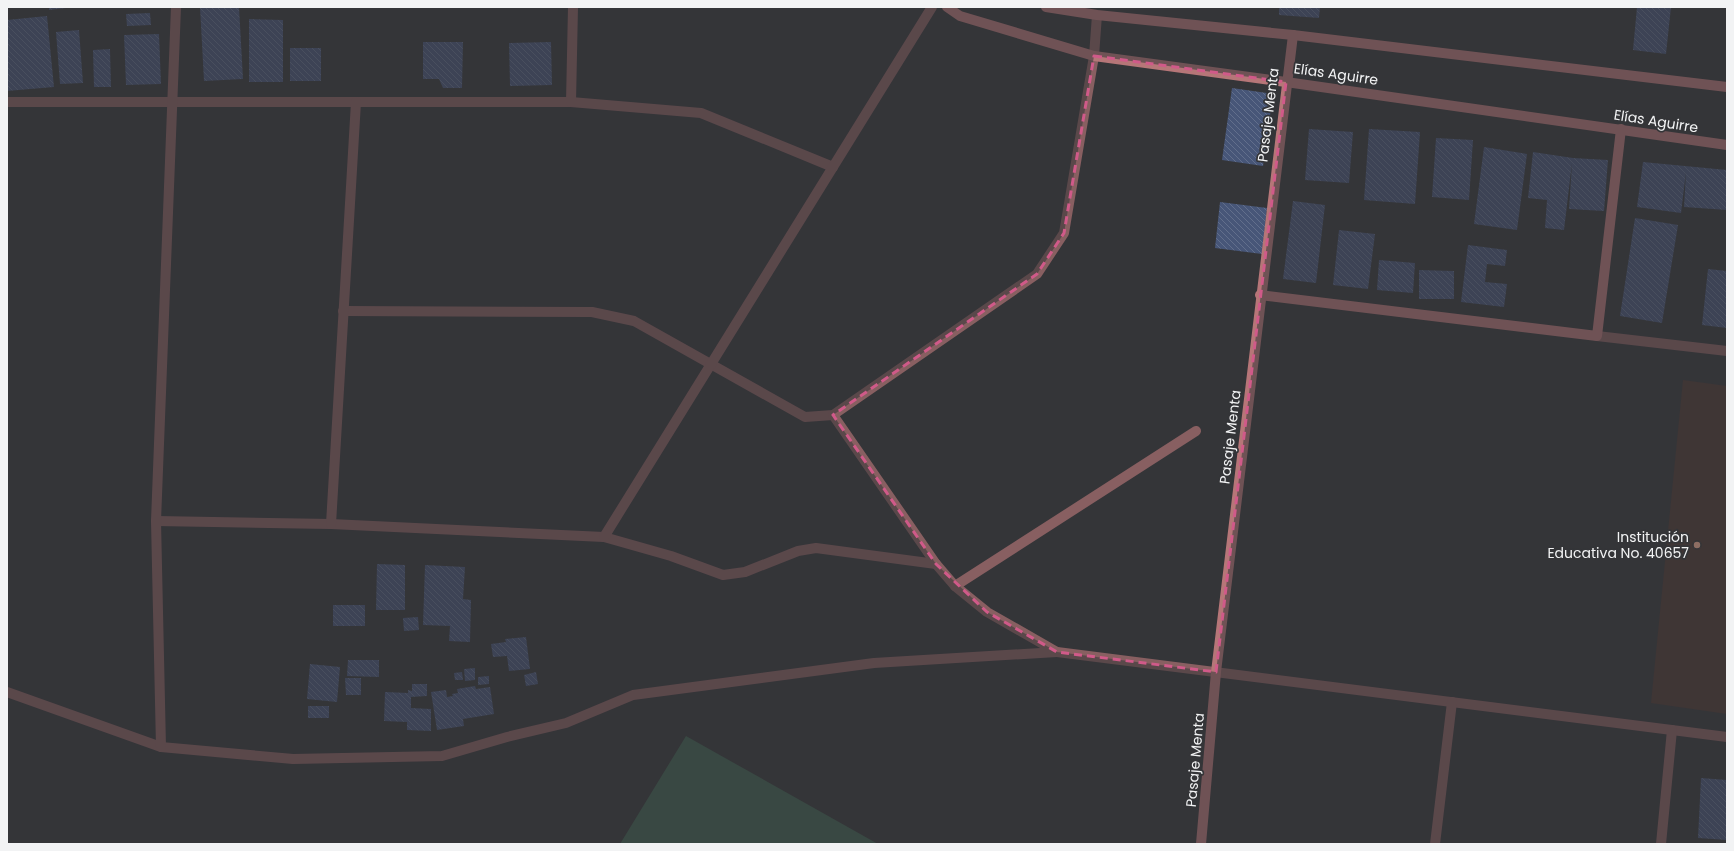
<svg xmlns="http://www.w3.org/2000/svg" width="1734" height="851" font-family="Poppins,sans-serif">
	<defs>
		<pattern id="building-back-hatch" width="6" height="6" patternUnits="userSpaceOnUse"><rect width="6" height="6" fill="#475678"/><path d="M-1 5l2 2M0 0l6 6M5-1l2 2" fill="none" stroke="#626f8c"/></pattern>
	</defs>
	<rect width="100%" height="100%" fill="#343538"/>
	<!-- education -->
	<path fill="#4c3832" d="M 1683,380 L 1727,386 L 1727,714 L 1651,703 Z"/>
	<!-- green -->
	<path fill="#3e6050" d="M 686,736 L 878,844 L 879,844 L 620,844 Z"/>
	<!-- building -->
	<g fill="url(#building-back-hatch)">
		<path d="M 49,7 L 66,7 L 66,8 L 49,10 Z"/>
		<path d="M 200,7 L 239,7 L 243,79 L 204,81 Z"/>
		<path d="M 1279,7 L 1320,7 L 1319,18 L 1279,15 Z"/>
		<path d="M 1637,7 L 1671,7 L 1666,54 L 1633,50 Z"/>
		<path d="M 150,13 L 151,25 L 127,26 L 126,14 Z"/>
		<path d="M 47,16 L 54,87 L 7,91 L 7,20 Z"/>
		<path d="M 249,19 L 283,20 L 283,82 L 249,82 Z"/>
		<path d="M 79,30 L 83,83 L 60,84 L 56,32 Z"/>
		<path d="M 159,34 L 161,84 L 126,85 L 124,35 Z"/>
		<path d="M 423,42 L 463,42 L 462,88 L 443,88 L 439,79 L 423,79 Z"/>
		<path d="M 551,42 L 552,85 L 510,86 L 509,43 Z"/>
		<rect x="290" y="48" width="31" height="33"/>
		<path d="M 110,49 L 111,87 L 94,87 L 93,50 Z"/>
		<path d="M 1232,88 L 1273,94 L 1263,166 L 1222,160 Z"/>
		<path d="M 1309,129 L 1353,132 L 1349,183 L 1305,180 Z"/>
		<path d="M 1369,129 L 1420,132 L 1415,204 L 1364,200 Z"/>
		<path d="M 1436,138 L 1473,140 L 1469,200 L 1432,197 Z"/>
		<path d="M 1484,147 L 1527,154 L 1517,230 L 1474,224 Z"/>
		<path d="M 1533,152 L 1573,158 L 1608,160 L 1604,211 L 1569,209 L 1572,163 L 1564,230 L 1545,228 L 1547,200 L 1528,198 Z"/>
		<path d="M 1643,162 L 1727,170 L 1727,210 L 1684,207 L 1686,172 L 1681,213 L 1637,207 Z"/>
		<path d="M 1293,201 L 1325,205 L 1316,283 L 1283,279 Z"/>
		<path d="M 1220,202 L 1267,208 L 1262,254 L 1215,248 Z"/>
		<path d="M 1635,218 L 1678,225 L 1662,323 L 1620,316 Z"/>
		<path d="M 1339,230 L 1375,234 L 1368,289 L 1333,285 Z"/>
		<path d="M 1468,245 L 1507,250 L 1505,266 L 1487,264 L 1485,282 L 1507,284 L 1504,307 L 1461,302 Z"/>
		<path d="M 1379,260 L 1415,263 L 1413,293 L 1377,290 Z"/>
		<path d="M 1708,269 L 1727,271 L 1727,328 L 1702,325 Z"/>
		<path d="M 1419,270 L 1454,271 L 1454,299 L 1419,299 Z"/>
		<path d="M 377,564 L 405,565 L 405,610 L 376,610 Z"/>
		<path d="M 425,565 L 465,567 L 463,599 L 471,600 L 470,642 L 449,641 L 450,626 L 423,625 Z"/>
		<rect x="333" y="605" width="32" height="21"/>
		<path d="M 418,617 L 419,630 L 404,631 L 403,618 Z"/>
		<path d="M 526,637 L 530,669 L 509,671 L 507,656 L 493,657 L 491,644 L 506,642 L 505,639 Z"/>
		<path d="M 348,660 L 379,660 L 379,677 L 347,676 Z"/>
		<path d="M 310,664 L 340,667 L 337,702 L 307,699 Z"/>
		<path d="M 475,668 L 475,680 L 465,681 L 464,669 Z"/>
		<path d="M 462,672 L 463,680 L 455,680 L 454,673 Z"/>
		<path d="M 536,672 L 538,684 L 526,686 L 524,675 Z"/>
		<path d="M 489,676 L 489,684 L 478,685 L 478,677 Z"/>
		<path d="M 345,678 L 361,678 L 361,695 L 346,695 Z"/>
		<path d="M 412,684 L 427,684 L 427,696 L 411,697 L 411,708 L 431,709 L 431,731 L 407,730 L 407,722 L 384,721 L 385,692 L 408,693 L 408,690 L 412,691 Z"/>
		<path d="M 475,686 L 476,689 L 490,687 L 494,714 L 463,719 L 464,726 L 437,730 L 431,692 L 446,690 L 447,697 L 453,696 L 452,694 L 458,693 L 457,689 Z"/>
		<rect x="308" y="706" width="21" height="12"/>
		<path d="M 1701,778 L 1727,780 L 1727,840 L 1698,838 Z"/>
	</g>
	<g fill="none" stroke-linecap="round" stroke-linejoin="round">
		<!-- street -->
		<g stroke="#885f61" stroke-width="10">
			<path d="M 7,102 L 571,102 L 701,113 L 833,167"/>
			<path d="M 571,102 L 573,7"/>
			<path d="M 343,311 L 592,312 L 634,321 L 805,417 L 833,415 L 1037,274 L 1064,233 L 1094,56 L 1097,15"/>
			<path d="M 1597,336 L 1727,351"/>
			<path d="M 833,415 L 936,564 L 955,586 L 987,612 L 1057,652 L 1727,737"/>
			<path d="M 156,521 L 331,524 L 604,537 L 671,556 L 723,575 L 745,572 L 798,551 L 816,548 L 936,564"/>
			<path d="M 331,524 L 356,102"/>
			<path d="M 604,537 L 932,7"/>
			<path d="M 955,586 L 1196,431"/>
			<path d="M 7,692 L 161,747 L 293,759 L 442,756 L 507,737 L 566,723 L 633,695 L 874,663 L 1057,652"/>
			<path d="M 161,747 L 156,521 L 176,7"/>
			<path d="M 1435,844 L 1452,702"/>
			<path d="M 1661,844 L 1672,730"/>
		</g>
		<!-- secondary -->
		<g stroke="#b67678" stroke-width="10">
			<path d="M 947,7 L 960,16 L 1094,56 L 1286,82 L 1727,145"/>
			<path d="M 1046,7 L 1097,15 L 1293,35 L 1727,87"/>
			<path d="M 1260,295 L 1597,336 L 1621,129"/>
			<path d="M 1201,844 L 1216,672 L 1293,35"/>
		</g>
	</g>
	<!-- marked area -->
	<path d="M0 0H1734V851H0ZM 1094,56 L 1286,82 L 1216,672 L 1057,652 L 987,612 L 936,564 L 833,415 L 1037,274 L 1064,233 Z" fill="#343538" fill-opacity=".55" fill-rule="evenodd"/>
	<path fill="none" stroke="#d05a89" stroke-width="3" stroke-dasharray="8 5" stroke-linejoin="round" d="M 1094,56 L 1286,82 L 1216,672 L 1057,652 L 987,612 L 936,564 L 833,415 L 1037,274 L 1064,233 Z"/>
	<!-- markers -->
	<circle fill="#8d6e63" stroke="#343538" stroke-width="1.5" cx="1697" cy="545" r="4"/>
	<g text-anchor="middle" stroke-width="3.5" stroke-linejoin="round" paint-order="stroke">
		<!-- street labels -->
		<g font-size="14" fill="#f2f3f4" stroke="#343538">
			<text transform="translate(1336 74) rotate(8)" y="5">Elías Aguirre</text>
			<text transform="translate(1268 115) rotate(-83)" y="5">Pasaje Menta</text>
			<text transform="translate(1656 121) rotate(9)" y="5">Elías Aguirre</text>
			<text transform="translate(1230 437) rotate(-83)" y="5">Pasaje Menta</text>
			<text transform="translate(1195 760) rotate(-85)" y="5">Pasaje Menta</text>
		</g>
		<!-- poi labels -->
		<g font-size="14" fill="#f2f3f4" stroke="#343538" text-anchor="end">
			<text x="1689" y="542">Institución<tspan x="1689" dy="16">Educativa No. 40657</tspan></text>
		</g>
	</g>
	<!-- border -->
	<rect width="1734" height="851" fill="none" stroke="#f2f3f4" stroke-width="16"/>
</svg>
